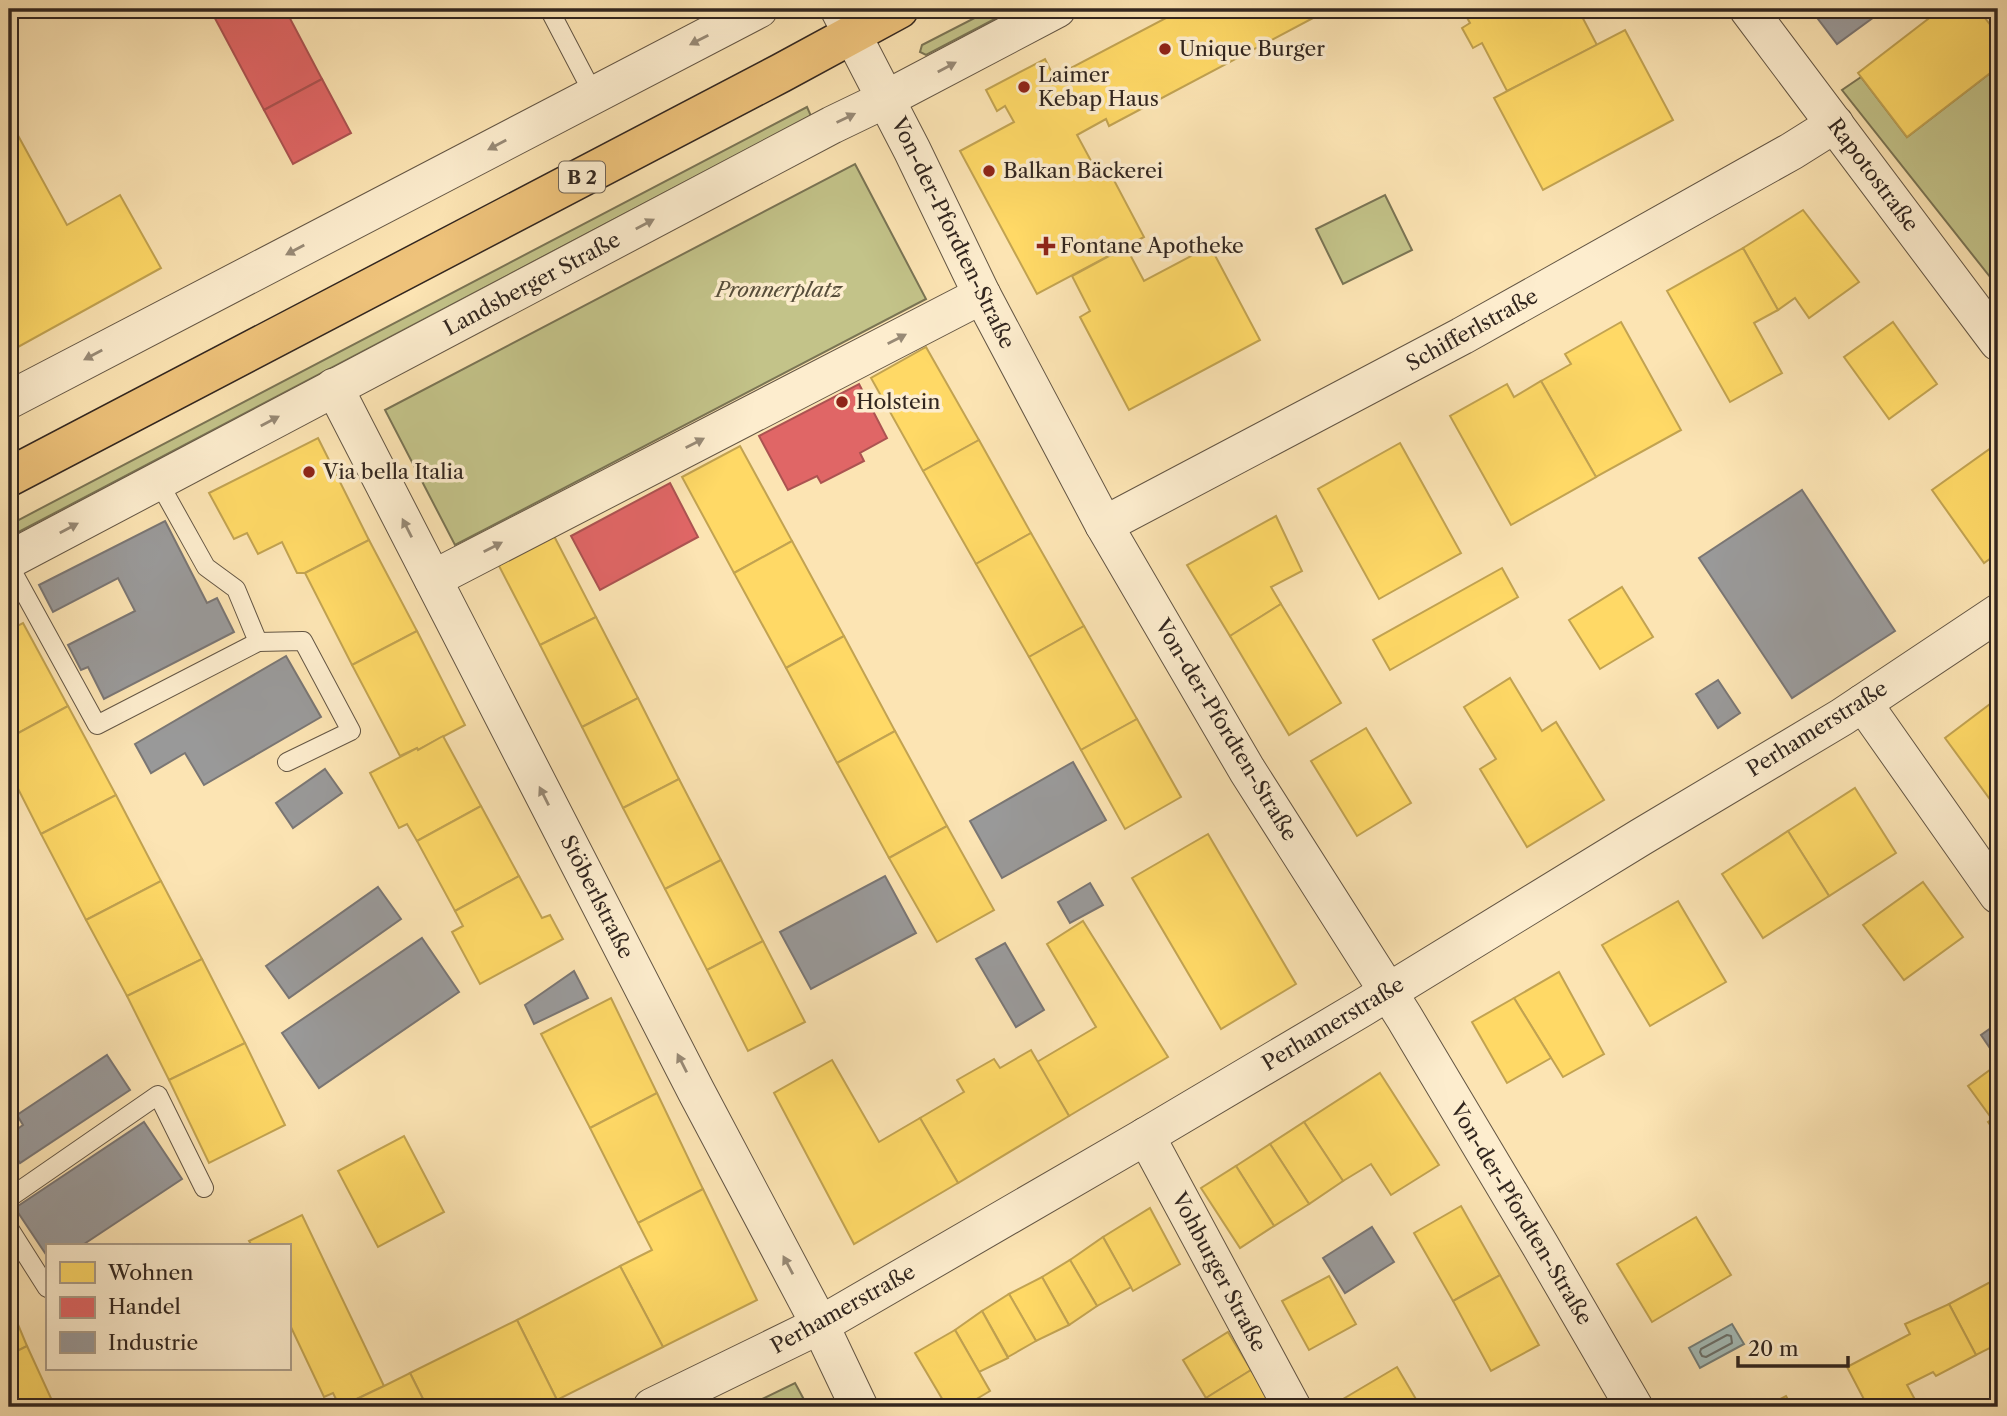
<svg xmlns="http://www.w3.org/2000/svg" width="2007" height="1416" font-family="'Libre Caslon Text',serif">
	<rect width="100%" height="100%" fill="#fce4b3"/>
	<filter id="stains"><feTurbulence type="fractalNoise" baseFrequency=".00286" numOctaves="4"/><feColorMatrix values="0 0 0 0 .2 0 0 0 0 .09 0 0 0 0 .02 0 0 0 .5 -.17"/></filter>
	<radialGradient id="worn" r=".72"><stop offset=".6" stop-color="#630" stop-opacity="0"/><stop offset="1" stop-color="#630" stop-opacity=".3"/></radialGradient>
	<!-- green -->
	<g fill="#c3c389" stroke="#7a7454" stroke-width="2">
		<path d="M 992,9 L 1014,9 L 926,55 L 920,52 L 922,45 Z"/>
		<path d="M 1998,67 L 1998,287 L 1842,90 L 1861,77 L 1907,137 Z"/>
		<path d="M 807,107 L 811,116 L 9,537 L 9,525 Z"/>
		<path d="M 855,164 L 926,299 L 455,545 L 385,410 Z"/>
		<path d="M 1385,195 L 1412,250 L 1343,284 L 1316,229 Z"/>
		<path d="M 795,1383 L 808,1407 L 746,1407 Z"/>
	</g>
	<!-- water -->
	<path fill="#a4bcb8" stroke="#76807b" stroke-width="2" d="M 1732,1324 L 1744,1344 L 1700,1368 L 1689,1348 Z"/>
	<!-- homes -->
	<g fill="#ffd966" stroke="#c2a351" stroke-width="2">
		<path d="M 1183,9 L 1330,9 L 1109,126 L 1106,119 L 1077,135 L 1097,172 L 1107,167 L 1144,237 L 1037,294 L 960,151 L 1014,122 L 1005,106 L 997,111 L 986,90 L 1045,59 L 1054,77 Z"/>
		<path d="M 1462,9 L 1578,9 L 1597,45 L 1507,91 L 1482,43 L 1473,48 L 1462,28 L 1470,23 Z"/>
		<path d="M 1941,9 L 1978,9 L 1998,35 L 1998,67 L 1907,137 L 1858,73 Z"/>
		<path d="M 1625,30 L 1673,120 L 1543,190 L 1494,98 Z"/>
		<path d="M 9,119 L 67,225 L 120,195 L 161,268 L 9,352 Z"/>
		<path d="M 1803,210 L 1859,282 L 1809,318 L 1795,298 L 1778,310 L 1743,248 Z"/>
		<path d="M 1210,246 L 1260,340 L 1129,410 L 1080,317 L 1090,311 L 1072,276 L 1126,247 L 1144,281 Z"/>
		<path d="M 1743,248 L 1778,310 L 1754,323 L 1782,373 L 1730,402 L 1667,291 Z"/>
		<path d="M 1621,322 L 1681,430 L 1596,477 L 1541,381 L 1571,364 L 1565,354 Z"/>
		<path d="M 1893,322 L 1937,384 L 1889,419 L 1844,357 Z"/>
		<path d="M 926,347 L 979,440 L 923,471 L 871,378 Z"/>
		<path d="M 1541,381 L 1596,477 L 1511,525 L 1450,416 L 1507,384 L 1514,397 Z"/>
		<path d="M 318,438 L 369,540 L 305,573 L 297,573 L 282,542 L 258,554 L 247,533 L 234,539 L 209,493 Z"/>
		<path d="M 979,440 L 1031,533 L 976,564 L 923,471 Z"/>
		<path d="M 1400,443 L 1461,553 L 1379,599 L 1318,489 Z"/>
		<path d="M 740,446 L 792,541 L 734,573 L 682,477 Z"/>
		<path d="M 1991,448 L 1998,458 L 1998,553 L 1984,563 L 1932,490 Z"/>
		<path d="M 1276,516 L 1302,571 L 1271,587 L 1281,604 L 1230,636 L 1187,565 Z"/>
		<path d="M 1031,533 L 1084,626 L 1029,657 L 976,564 Z"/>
		<path d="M 554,536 L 596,617 L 540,645 L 498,564 Z"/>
		<path d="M 369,540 L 417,631 L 352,665 L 305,573 Z"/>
		<path d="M 792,541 L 844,636 L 786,668 L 734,573 Z"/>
		<path d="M 1502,568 L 1518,597 L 1390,670 L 1373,640 Z"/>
		<path d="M 1622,587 L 1653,637 L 1600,669 L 1569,620 Z"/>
		<path d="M 1281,604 L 1341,703 L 1289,735 L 1230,636 Z"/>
		<path d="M 596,617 L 638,698 L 582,727 L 540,645 Z"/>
		<path d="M 23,623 L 68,706 L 9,738 L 9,630 Z"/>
		<path d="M 1084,626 L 1137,719 L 1081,750 L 1029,657 Z"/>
		<path d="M 417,631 L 465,725 L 418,750 L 417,748 L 400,756 L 352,665 Z"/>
		<path d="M 844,636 L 895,731 L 837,763 L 786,668 Z"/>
		<path d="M 1510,678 L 1542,731 L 1556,722 L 1604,800 L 1527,847 L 1480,769 L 1496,759 L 1464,707 Z"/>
		<path d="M 638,698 L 679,779 L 623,808 L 582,727 Z"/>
		<path d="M 1998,698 L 1998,791 L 1989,798 L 1945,738 Z"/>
		<path d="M 68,706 L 116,795 L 41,834 L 9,771 L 9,738 Z"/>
		<path d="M 1137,719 L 1181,797 L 1125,829 L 1081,750 Z"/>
		<path d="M 1366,728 L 1411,803 L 1357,836 L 1311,761 Z"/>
		<path d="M 895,731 L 947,826 L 889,858 L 837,763 Z"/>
		<path d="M 443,736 L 481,806 L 417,841 L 407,824 L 399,828 L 370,773 L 417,748 L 418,750 Z"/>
		<path d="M 679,779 L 721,860 L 665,889 L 623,808 Z"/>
		<path d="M 1855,788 L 1896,853 L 1829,896 L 1788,831 Z"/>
		<path d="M 116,795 L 161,881 L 86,920 L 41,834 Z"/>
		<path d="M 481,806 L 519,876 L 455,911 L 417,841 Z"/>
		<path d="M 947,826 L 994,910 L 937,942 L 889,858 Z"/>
		<path d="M 1788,831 L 1829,896 L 1763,938 L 1722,874 Z"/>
		<path d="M 1208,834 L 1296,984 L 1221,1029 L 1132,878 Z"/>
		<path d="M 721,860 L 763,941 L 707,970 L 665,889 Z"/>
		<path d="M 519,876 L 542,918 L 550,915 L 563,939 L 480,984 L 452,932 L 463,926 L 455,911 Z"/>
		<path d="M 161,881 L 202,959 L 127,996 L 86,920 Z"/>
		<path d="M 1923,882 L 1963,937 L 1904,980 L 1863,925 Z"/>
		<path d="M 1678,901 L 1726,982 L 1650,1026 L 1602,945 Z"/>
		<path d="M 1083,921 L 1168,1057 L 1069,1116 L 1037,1062 L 1096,1027 L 1047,944 Z"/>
		<path d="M 763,941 L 805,1022 L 748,1051 L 707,970 Z"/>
		<path d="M 202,959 L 245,1043 L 169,1080 L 127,996 Z"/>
		<path d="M 1559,972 L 1604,1054 L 1563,1077 L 1514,998 Z"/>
		<path d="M 611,998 L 657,1093 L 590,1128 L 541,1034 Z"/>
		<path d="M 1514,998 L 1551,1058 L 1507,1083 L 1472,1022 Z"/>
		<path d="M 245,1043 L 285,1125 L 209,1163 L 169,1080 Z"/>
		<path d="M 1031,1050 L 1069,1116 L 958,1183 L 920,1118 L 964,1092 L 957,1080 L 994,1059 L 1000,1068 Z"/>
		<path d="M 832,1060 L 879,1142 L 920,1118 L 958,1183 L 854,1244 L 774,1093 Z"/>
		<path d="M 1998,1064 L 1998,1136 L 1988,1122 L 1992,1119 L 1968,1086 Z"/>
		<path d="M 1380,1073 L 1439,1165 L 1391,1195 L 1371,1164 L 1343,1181 L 1304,1122 Z"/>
		<path d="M 657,1093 L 703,1189 L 638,1223 L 590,1128 Z"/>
		<path d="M 1304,1122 L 1343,1181 L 1309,1204 L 1270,1144 Z"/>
		<path d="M 404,1136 L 444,1212 L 378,1247 L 338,1171 Z"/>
		<path d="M 1270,1144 L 1309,1204 L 1274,1226 L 1236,1166 Z"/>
		<path d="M 1236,1166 L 1274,1226 L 1240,1248 L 1201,1188 Z"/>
		<path d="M 703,1189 L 757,1300 L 663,1347 L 620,1266 L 652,1250 L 638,1223 Z"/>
		<path d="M 1461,1206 L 1500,1275 L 1453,1301 L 1414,1233 Z"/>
		<path d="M 1150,1208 L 1180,1264 L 1133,1291 L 1103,1237 Z"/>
		<path d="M 302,1215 L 384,1386 L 340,1407 L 333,1393 L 324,1397 L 289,1323 L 289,1246 L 252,1246 L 249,1241 Z"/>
		<path d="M 1696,1217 L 1731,1275 L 1652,1322 L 1617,1264 Z"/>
		<path d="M 1103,1237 L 1131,1287 L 1097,1306 L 1070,1260 Z"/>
		<path d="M 1070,1260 L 1097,1306 L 1069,1325 L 1042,1277 Z"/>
		<path d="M 620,1266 L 663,1347 L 557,1400 L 517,1320 Z"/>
		<path d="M 1500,1275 L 1539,1345 L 1491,1371 L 1453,1301 Z"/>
		<path d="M 1329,1276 L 1356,1324 L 1309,1350 L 1282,1301 Z"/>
		<path d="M 1042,1277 L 1069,1325 L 1036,1341 L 1009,1294 Z"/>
		<path d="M 1998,1278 L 1998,1344 L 1976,1355 L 1949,1304 Z"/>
		<path d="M 1009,1294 L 1036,1341 L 1008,1357 L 982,1311 Z"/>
		<path d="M 9,1303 L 27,1346 L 9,1355 Z"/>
		<path d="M 1949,1304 L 1976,1355 L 1936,1376 L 1933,1372 L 1907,1385 L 1919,1407 L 1868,1407 L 1847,1367 L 1910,1334 L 1905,1324 Z"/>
		<path d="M 982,1311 L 1008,1358 L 979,1372 L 955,1330 Z"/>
		<path d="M 517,1320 L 557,1400 L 542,1407 L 427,1407 L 410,1373 Z"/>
		<path d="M 955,1330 L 990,1391 L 963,1407 L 947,1407 L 915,1353 Z"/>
		<path d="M 1228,1332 L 1251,1370 L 1206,1398 L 1183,1360 Z"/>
		<path d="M 27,1346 L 55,1407 L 9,1407 L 9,1355 Z"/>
		<path d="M 1397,1367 L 1420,1406 L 1348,1407 L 1343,1399 Z"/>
		<path d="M 1251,1370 L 1275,1407 L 1212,1407 L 1206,1398 Z"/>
		<path d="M 410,1373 L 427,1407 L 340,1407 L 384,1386 Z"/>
		<path d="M 1786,1396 L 1792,1407 L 1764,1407 Z"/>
	</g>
	<!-- shops -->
	<g fill="#e06666" stroke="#ac5351" stroke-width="2">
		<path d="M 210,9 L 285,9 L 322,79 L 264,110 Z"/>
		<path d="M 322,79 L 351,133 L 293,164 L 264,110 Z"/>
		<path d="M 859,384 L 887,438 L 860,453 L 864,461 L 821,483 L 817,476 L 788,490 L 759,436 Z"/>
		<path d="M 670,483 L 698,537 L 600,590 L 571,536 Z"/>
	</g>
	<!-- industry -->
	<g fill="#999" stroke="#7a7674" stroke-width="2">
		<path d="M 1824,9 L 1885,9 L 1837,44 L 1815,15 Z"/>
		<path d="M 1802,490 L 1895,631 L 1792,698 L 1699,558 Z"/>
		<path d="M 165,521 L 207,603 L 217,598 L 234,632 L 104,699 L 88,667 L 81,670 L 68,645 L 135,611 L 118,578 L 53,612 L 39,585 Z"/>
		<path d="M 286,656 L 321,717 L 204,785 L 185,753 L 151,773 L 135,744 Z"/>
		<path d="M 1718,680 L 1740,713 L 1718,728 L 1696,694 Z"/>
		<path d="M 1073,762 L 1106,820 L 1002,878 L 970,821 Z"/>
		<path d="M 325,769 L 342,793 L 293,828 L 276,803 Z"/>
		<path d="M 885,876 L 916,933 L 811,989 L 780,932 Z"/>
		<path d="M 1090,883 L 1103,905 L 1070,923 L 1058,902 Z"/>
		<path d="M 378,887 L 401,919 L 289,998 L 266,966 Z"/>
		<path d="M 422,938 L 459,992 L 319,1088 L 282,1033 Z"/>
		<path d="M 1005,943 L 1044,1010 L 1016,1027 L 976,959 Z"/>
		<path d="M 574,971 L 588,998 L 534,1024 L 525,1005 Z"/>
		<path d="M 1998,1023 L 1998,1051 L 1994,1054 L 1981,1035 Z"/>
		<path d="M 107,1055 L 130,1090 L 20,1163 L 9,1146 L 9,1135 L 23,1125 L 17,1115 Z"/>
		<path d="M 144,1122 L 182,1179 L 81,1246 L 47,1246 L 47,1256 L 15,1208 Z"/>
		<path d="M 1372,1227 L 1394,1262 L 1345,1293 L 1323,1258 Z"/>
	</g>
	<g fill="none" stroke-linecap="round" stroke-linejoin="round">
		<!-- shore -->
		<path stroke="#6b716c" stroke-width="2" d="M 1727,1335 L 1731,1336 L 1732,1343 L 1706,1357 L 1702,1356 L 1700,1352 L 1701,1349 Z"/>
		<defs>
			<g id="lane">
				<path d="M 549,9 L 594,95"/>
				<path d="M 9,565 L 97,725 L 258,642 L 236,589 L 206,567 L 158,481"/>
				<path d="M 258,642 L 303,641 L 351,731 L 287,762"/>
				<path d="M 9,1198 L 158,1095 L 204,1188"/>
				<path d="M 9,1228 L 47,1288"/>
			</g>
			<g id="street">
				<path d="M 839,9 L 912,150 L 982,295 L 1104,525 L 1247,770 L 1404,1017 L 1540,1245 L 1634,1407"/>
				<path d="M 1748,9 L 1998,342"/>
				<path d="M 334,387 L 696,1091 L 820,1325 L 859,1407"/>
				<path d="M 9,400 L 759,9"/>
				<path d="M 1104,525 L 1462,336 L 1792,151 L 1835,124"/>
				<path d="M 9,560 L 832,125 L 886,99 L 1057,9"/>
				<path d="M 433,579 L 982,295"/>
				<path d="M 1863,703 L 1998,895"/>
				<path d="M 1146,1136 L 1292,1407"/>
				<path d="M 652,1407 L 820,1325 L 1146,1136 L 1362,1008 L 1641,837 L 1842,717 L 1998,613"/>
			</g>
			<path id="primary" d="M 9,477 L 781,73 L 899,9"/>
		</defs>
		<!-- lane casing -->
		<use href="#lane" stroke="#645644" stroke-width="20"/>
		<!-- street casing -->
		<use href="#street" stroke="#645644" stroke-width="39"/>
		<!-- primary casing -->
		<use href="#primary" stroke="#32261f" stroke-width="41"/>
		<!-- lane -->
		<use href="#lane" stroke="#fdedce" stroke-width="18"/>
		<!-- street -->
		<use href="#street" stroke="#fdedce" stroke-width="37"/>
		<!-- primary -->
		<use href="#primary" stroke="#eec27a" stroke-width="38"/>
	</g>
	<!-- one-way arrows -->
	<defs><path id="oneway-solid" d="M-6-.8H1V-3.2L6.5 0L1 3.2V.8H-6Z" transform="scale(1.75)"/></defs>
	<g fill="#988a76">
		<use href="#oneway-solid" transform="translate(699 40) rotate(153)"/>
		<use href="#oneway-solid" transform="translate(947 67) rotate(-28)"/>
		<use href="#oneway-solid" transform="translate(846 118) rotate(-26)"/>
		<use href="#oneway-solid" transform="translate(497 145) rotate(152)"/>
		<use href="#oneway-solid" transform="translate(645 224) rotate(-28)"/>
		<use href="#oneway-solid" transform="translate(295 250) rotate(152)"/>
		<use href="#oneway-solid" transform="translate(897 339) rotate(-27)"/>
		<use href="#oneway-solid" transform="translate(93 355) rotate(152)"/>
		<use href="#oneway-solid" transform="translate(270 421) rotate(-28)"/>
		<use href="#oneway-solid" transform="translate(695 443) rotate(-27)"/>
		<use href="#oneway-solid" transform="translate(69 528) rotate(-28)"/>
		<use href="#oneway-solid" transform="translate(407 528) rotate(-117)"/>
		<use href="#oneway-solid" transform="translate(493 547) rotate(-27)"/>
		<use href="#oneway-solid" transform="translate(544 796) rotate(-117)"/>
		<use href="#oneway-solid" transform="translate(682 1063) rotate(-117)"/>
		<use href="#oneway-solid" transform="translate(788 1265) rotate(-118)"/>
	</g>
	<!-- markers -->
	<g fill="#8f2418" stroke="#fdedce" stroke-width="2.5">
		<circle cx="1165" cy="49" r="7"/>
		<circle cx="1024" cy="87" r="7"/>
		<circle cx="989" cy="171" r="7"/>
		<path d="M1042.5 235.5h7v7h7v7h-7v7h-7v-7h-7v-7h7z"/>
		<circle cx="842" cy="402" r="7"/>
		<circle cx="309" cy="472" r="7"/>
	</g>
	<g text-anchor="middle" stroke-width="7" stroke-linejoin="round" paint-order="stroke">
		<!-- shield labels -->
		<rect fill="#fdedce" stroke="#6f6254" stroke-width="2" x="559" y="161.5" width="46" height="31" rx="5"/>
		<g font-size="19" font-weight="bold" fill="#32261f">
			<text x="582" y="184">B 2</text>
		</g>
		<!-- poi labels -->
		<g font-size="21" fill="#32261f" stroke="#fdedce" text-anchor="start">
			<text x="1179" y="56">Unique Burger</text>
			<text x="1038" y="82">Laimer<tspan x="1038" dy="24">Kebap Haus</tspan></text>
			<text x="1003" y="178">Balkan Bäckerei</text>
			<text x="1060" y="253">Fontane Apotheke</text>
			<text x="856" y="409">Holstein</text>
			<text x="323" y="479">Via bella Italia</text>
		</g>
		<!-- street labels -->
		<g font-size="21" fill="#32261f" stroke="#fdedce">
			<text transform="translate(1873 175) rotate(53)" y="7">Rapotostraße</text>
			<text transform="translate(953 233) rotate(64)" y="7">Von-der-Pfordten-Straße</text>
			<text transform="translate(532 284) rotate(-28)" y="7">Landsberger Straße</text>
			<text transform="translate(1472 330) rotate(-29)" y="7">Schifferlstraße</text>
			<text transform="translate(1817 729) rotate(-32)" y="7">Perhamerstraße</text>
			<text transform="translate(1226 730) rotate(59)" y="7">Von-der-Pfordten-Straße</text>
			<text transform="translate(597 897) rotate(63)" y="7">Stöberlstraße</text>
			<text transform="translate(1333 1024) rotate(-31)" y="7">Perhamerstraße</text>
			<text transform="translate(1521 1214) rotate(59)" y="7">Von-der-Pfordten-Straße</text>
			<text transform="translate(1219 1272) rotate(62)" y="7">Vohburger Straße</text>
			<text transform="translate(843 1309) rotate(-29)" y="7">Perhamerstraße</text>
		</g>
		<!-- park labels -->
		<g font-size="21" font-style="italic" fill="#564d3a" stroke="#fdedce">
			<text x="779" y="297">Pronnerplatz</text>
		</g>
	</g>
	<!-- margin -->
	<rect width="2007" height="1416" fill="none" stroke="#fce4b3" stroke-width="35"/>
	<rect x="10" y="10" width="1986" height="1395" fill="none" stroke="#32261f" stroke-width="3.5"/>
	<rect x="18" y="18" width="1972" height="1381" fill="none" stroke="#32261f" stroke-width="2"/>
	<!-- legend -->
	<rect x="46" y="1244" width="245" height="126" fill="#fdedce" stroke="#ac9d88" stroke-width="2"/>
	<rect x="60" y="1262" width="35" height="21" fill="#ffd966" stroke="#ac9d88" stroke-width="2"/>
	<text x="108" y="1280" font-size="21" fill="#32261f">Wohnen</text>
	<rect x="60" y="1297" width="35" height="21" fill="#e06666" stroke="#ac9d88" stroke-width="2"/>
	<text x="108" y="1314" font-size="21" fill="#32261f">Handel</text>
	<rect x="60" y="1332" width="35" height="21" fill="#999999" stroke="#ac9d88" stroke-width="2"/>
	<text x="108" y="1350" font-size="21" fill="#32261f">Industrie</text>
	<!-- scale -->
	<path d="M1738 1356v10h110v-10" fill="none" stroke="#32261f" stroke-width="3.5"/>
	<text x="1748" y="1356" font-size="21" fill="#32261f" stroke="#fdedce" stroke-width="5" paint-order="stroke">20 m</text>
	<rect width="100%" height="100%" filter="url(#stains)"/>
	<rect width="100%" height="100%" fill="url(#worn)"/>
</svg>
